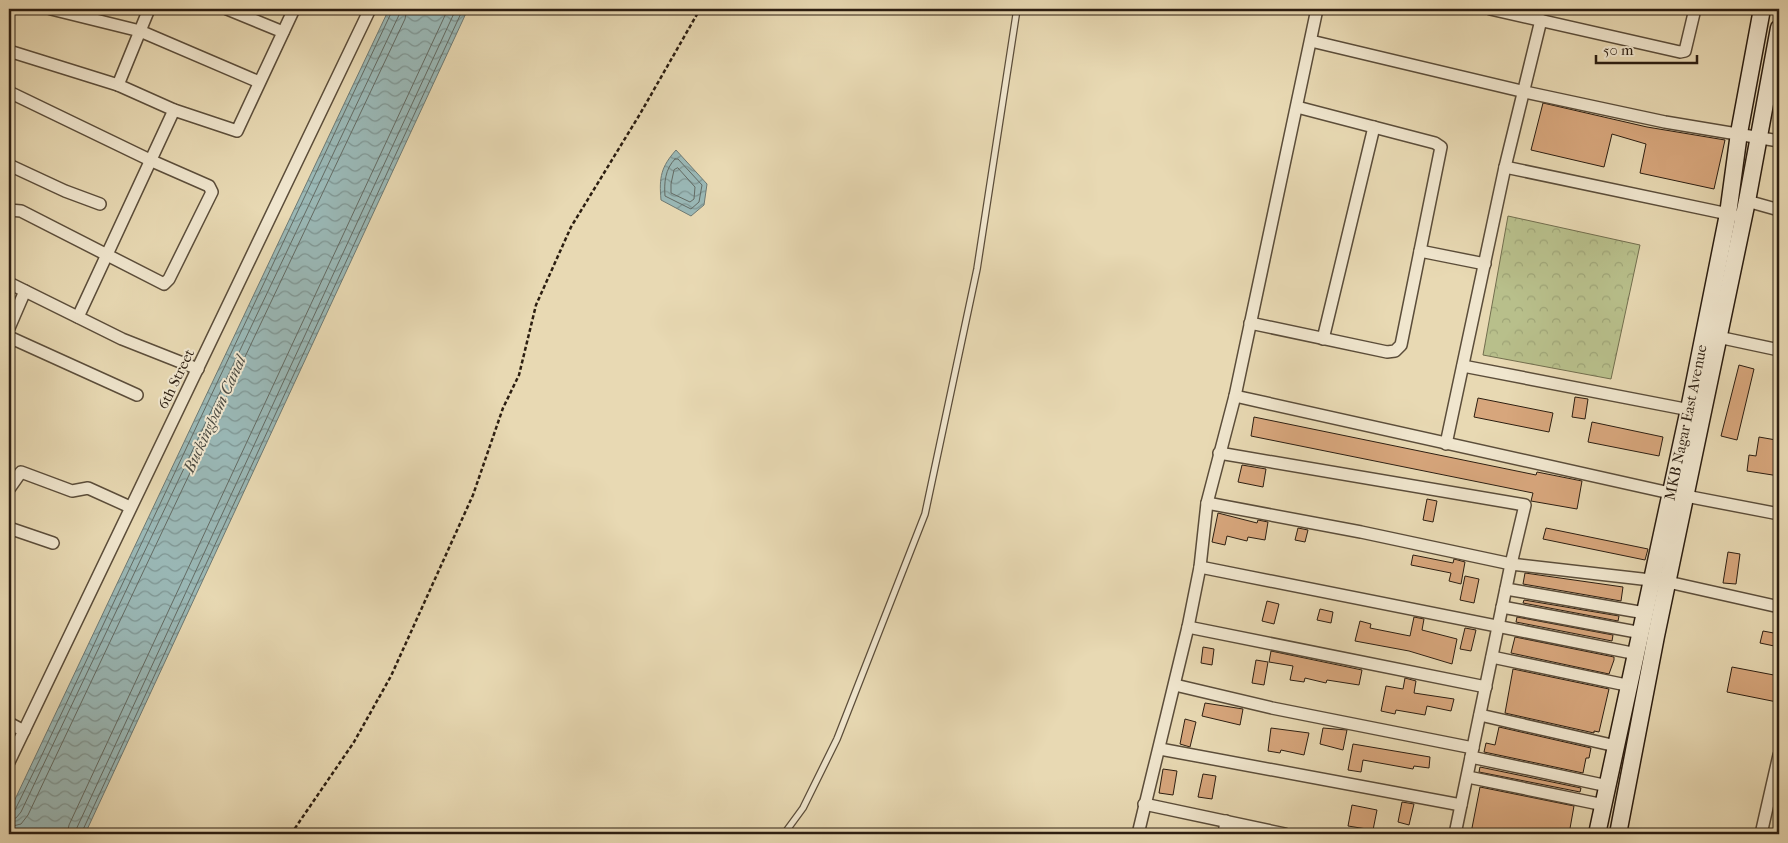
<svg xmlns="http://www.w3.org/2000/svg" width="1788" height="843" font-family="'IM FELL French Canon',serif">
	<defs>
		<pattern id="park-crowns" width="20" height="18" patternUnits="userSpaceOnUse" patternTransform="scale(1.25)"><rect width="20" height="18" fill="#b8bf8b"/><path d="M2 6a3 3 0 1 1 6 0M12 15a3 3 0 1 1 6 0" fill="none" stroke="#9ea477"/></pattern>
		<pattern id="water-waves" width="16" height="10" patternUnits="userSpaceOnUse" patternTransform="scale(1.25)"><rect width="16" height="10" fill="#9ab8b6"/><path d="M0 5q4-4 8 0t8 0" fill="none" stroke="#7e9593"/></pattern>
	</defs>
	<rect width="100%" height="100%" fill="#e8d9b3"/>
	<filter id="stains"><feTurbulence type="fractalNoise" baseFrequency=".004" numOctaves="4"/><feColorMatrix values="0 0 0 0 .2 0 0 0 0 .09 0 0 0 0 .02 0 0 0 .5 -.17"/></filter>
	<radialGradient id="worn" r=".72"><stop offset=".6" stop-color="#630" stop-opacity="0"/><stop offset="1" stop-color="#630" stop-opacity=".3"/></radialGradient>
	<!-- park -->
	<path fill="url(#park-crowns)" stroke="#726e4e" d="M 1508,216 L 1640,245 L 1611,379 L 1483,355 Z"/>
	<!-- water -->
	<g fill="url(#water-waves)" stroke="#6e7a74">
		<path d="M 389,9 L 468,9 L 85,834 L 9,834 L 9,812 Z"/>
		<path d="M 676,150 L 707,184 L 704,205 L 691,216 L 661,200 C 659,177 661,167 676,150 Z"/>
	</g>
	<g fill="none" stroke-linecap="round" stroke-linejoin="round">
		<!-- shore -->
		<g stroke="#636b64" stroke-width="1">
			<path d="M 675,159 L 678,159 L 702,185 L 699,202 L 691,209 L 665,196 C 664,183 665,169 675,159 Z"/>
			<path d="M 678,168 L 695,187 L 694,199 L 690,202 L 671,193 L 671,184 L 674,170 Z"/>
			<path d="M 9,813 L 15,810 L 40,759 L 393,9"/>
			<path d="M 9,819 L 16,818 L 21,812 L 399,15 L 400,9"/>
			<path d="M 9,827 L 21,824 L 28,815 L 405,19 L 407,9"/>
			<path d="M 67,834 L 69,825 L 448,9"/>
			<path d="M 74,834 L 456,9"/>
			<path d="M 81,834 L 463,9"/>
		</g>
	</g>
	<!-- building -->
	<g fill="#d7a67c" stroke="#2c1e11">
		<path d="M 1543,103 L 1647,127 L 1725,140 L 1714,189 L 1640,173 L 1646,144 L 1612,134 L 1604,167 L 1531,150 Z"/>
		<path d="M 1739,365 L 1754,369 L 1737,440 L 1721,436 Z"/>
		<path d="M 1575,397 L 1588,399 L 1585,419 L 1572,417 Z"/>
		<path d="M 1478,398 L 1553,413 L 1549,432 L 1474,417 Z"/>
		<path d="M 1254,417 L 1536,475 L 1537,472 L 1582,481 L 1577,509 L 1531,501 L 1533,493 L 1251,436 Z"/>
		<path d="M 1592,422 L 1663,437 L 1659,456 L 1588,442 Z"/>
		<path d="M 1759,437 L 1776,440 L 1774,459 L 1779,460 L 1779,476 L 1747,471 L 1749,455 L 1756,456 Z"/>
		<path d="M 1242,465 L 1266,469 L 1263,487 L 1238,482 Z"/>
		<path d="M 1427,499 L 1437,501 L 1433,522 L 1423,520 Z"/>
		<path d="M 1218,513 L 1257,523 L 1258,520 L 1268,522 L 1265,540 L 1248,537 L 1247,541 L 1227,536 L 1225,545 L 1212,542 Z"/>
		<path d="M 1298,528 L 1308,530 L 1305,542 L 1295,540 Z"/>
		<path d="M 1546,528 L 1648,549 L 1645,560 L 1543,539 Z"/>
		<path d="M 1728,552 L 1740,554 L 1736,584 L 1723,583 Z"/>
		<path d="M 1413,555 L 1453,563 L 1454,559 L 1465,562 L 1461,584 L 1449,581 L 1451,573 L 1411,565 Z"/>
		<path d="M 1525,573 L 1623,587 L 1621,601 L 1523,584 Z"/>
		<path d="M 1465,576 L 1479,579 L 1474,603 L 1460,600 Z"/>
		<path d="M 1524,600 L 1619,616 L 1618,621 L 1523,603 Z"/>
		<path d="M 1267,601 L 1279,604 L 1274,624 L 1262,621 Z"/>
		<path d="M 1320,609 L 1333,612 L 1331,623 L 1317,620 Z"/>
		<path d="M 1414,617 L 1424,619 L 1422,630 L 1457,639 L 1452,664 L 1409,651 L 1355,641 L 1360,621 L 1371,624 L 1370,628 L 1410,636 Z"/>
		<path d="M 1517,617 L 1613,635 L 1612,641 L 1516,622 Z"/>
		<path d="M 1465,628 L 1476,630 L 1471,651 L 1460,649 Z"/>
		<path d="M 1763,631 L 1779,634 L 1779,647 L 1760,643 Z"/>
		<path d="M 1515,637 L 1614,657 L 1614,660 L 1609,674 L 1511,653 Z"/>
		<path d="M 1203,647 L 1214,649 L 1212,665 L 1201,663 Z"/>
		<path d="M 1271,651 L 1362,670 L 1359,685 L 1327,680 L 1326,683 L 1305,678 L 1304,682 L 1290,680 L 1293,666 L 1269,662 Z"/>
		<path d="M 1256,660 L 1268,662 L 1264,685 L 1252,683 Z"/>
		<path d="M 1732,667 L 1779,676 L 1777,702 L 1727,692 Z"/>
		<path d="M 1513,669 L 1609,689 L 1599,732 L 1594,731 L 1594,733 L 1505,713 Z"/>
		<path d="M 1405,678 L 1416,681 L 1414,693 L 1454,699 L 1451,711 L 1427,706 L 1425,715 L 1396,710 L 1395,714 L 1381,711 L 1386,686 L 1403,689 Z"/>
		<path d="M 1205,703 L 1243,709 L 1240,725 L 1202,716 Z"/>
		<path d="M 1185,719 L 1196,722 L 1190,747 L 1180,744 Z"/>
		<path d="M 1499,727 L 1591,748 L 1589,758 L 1586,758 L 1583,773 L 1484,752 L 1486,743 L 1495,745 Z"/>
		<path d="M 1271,728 L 1309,733 L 1304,755 L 1281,750 L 1280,753 L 1268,751 Z"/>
		<path d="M 1323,728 L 1347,730 L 1343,750 L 1320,744 Z"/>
		<path d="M 1353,744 L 1430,757 L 1429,768 L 1414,766 L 1413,769 L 1363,760 L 1361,772 L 1348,770 Z"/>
		<path d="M 1480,767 L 1581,788 L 1580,792 L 1479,772 Z"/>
		<path d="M 1163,769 L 1177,771 L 1173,795 L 1159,793 Z"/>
		<path d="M 1203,774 L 1216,776 L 1212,799 L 1198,797 Z"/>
		<path d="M 1480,787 L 1574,806 L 1569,834 L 1471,833 Z"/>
		<path d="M 1402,802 L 1414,804 L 1409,825 L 1398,822 Z"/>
		<path d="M 1352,805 L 1377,810 L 1373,830 L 1348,826 Z"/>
	</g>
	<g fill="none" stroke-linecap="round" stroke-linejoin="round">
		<defs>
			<path id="lane" d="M 784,834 L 803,808 L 837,739 L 925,514 L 977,269 L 1017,9"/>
			<g id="street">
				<path d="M 149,9 L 140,31 L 259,82"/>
				<path d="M 227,9 L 283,32"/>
				<path d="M 1490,9 L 1680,52 L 1685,51 L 1695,9"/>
				<path d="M 1311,41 L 1525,92 L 1665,122 L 1779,141"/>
				<path d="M 9,51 L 118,85 L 140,31 L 51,9"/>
				<path d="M 118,85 L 174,110 L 237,131 L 294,9"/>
				<path d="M 9,92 L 152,161 L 209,186 L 212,192 L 169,279 L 164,284 L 21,211 L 9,210"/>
				<path d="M 9,165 L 65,191 L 100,204"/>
				<path d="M 1505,167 L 1733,215"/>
				<path d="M 1747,201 L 1779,210"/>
				<path d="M 1420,251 L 1485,264"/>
				<path d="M 9,283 L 122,339 L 198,369"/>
				<path d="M 78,317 L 174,110"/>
				<path d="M 1250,323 L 1387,352 L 1395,351 L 1401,345 L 1441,147 L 1435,143 L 1297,107"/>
				<path d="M 9,328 L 25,291"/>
				<path d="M 9,337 L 137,395"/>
				<path d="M 1718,337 L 1779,350"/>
				<path d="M 1323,339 L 1374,127"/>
				<path d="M 1463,366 L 1695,411"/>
				<path d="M 1235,396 L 1670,493 L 1779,514"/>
				<path d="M 1446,444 L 1505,167 L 1541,20"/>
				<path d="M 1219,453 L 1525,505 L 1511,564 L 1455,834"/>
				<path d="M 9,489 L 21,472 L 72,491 L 88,488 L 130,507"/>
				<path d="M 1207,503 L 1361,532 L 1511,564 L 1668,582 L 1779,607"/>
				<path d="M 9,528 L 53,543"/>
				<path d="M 1200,567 L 1637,654"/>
				<path d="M 1506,589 L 1645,613"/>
				<path d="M 1502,607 L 1642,633"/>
				<path d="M 1188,627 L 1486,687"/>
				<path d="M 1492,657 L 1631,686"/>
				<path d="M 1175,685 L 1272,708 L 1473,748"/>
				<path d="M 1480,715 L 1616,746"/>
				<path d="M 9,723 L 24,731"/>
				<path d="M 1160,749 L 1461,805"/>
				<path d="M 1471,757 L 1608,786"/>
				<path d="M 9,762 L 370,9"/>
				<path d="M 1468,777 L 1604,805"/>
				<path d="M 1144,804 L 1285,834"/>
				<path d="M 1138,834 L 1188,627 L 1200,567 L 1207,503 L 1235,396 L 1317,9"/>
				<path d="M 1224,834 L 1226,821"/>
				<path d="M 1761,834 L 1779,755"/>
			</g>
			<g id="secondary">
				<path id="s1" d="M 1597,834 L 1689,409 L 1728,214 L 1739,133 L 1762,9"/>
				<path d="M 1618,834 L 1656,636 L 1747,201 L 1779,28"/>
			</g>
		</defs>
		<!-- lane casing -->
		<use href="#lane" stroke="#5b4d3a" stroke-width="8"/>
		<!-- street casing -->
		<use href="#street" stroke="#5b4d3a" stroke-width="14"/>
		<!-- secondary casing -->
		<use href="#secondary" stroke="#2c1e11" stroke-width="19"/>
		<!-- path -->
		<path stroke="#2c1e11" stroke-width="2.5" stroke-dasharray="4 2.5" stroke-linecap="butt" d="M 291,834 L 354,742 L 391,676 L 473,495 L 503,408 L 519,375 L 536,305 L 571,227 L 640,114 L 700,9"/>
		<!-- lane -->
		<use href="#lane" stroke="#f0e6ce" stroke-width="5.5"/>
		<!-- street -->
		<use href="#street" stroke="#f0e6ce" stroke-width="11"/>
		<!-- secondary -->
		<use href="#secondary" stroke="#f0e6ce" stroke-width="16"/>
	</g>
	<g text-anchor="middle" stroke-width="4" stroke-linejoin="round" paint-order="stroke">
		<!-- street labels -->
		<g font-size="15" fill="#2c1e11" stroke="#f0e6ce">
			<text transform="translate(176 379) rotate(-64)" y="5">6th Street</text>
			<text dy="5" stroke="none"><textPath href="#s1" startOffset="421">MKB Nagar East Avenue</textPath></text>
		</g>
		<!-- water labels -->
		<g font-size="16" font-style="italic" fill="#4d4c43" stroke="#f0e6ce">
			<text transform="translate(214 414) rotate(-65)" y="6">Buckingham Canal</text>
		</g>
	</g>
	<!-- margin -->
	<rect width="1788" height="843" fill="none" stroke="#e8d9b3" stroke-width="30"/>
	<rect x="10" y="10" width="1768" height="823" fill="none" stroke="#2c1e11" stroke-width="2.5"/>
	<rect x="15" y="15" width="1758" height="813" fill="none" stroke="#2c1e11"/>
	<!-- scale -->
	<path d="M1596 55v8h101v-8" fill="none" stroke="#2c1e11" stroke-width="2.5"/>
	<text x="1603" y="55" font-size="15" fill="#2c1e11" stroke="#f0e6ce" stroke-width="4" paint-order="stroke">50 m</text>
	<rect width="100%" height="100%" filter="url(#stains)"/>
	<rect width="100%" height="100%" fill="url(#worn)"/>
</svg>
